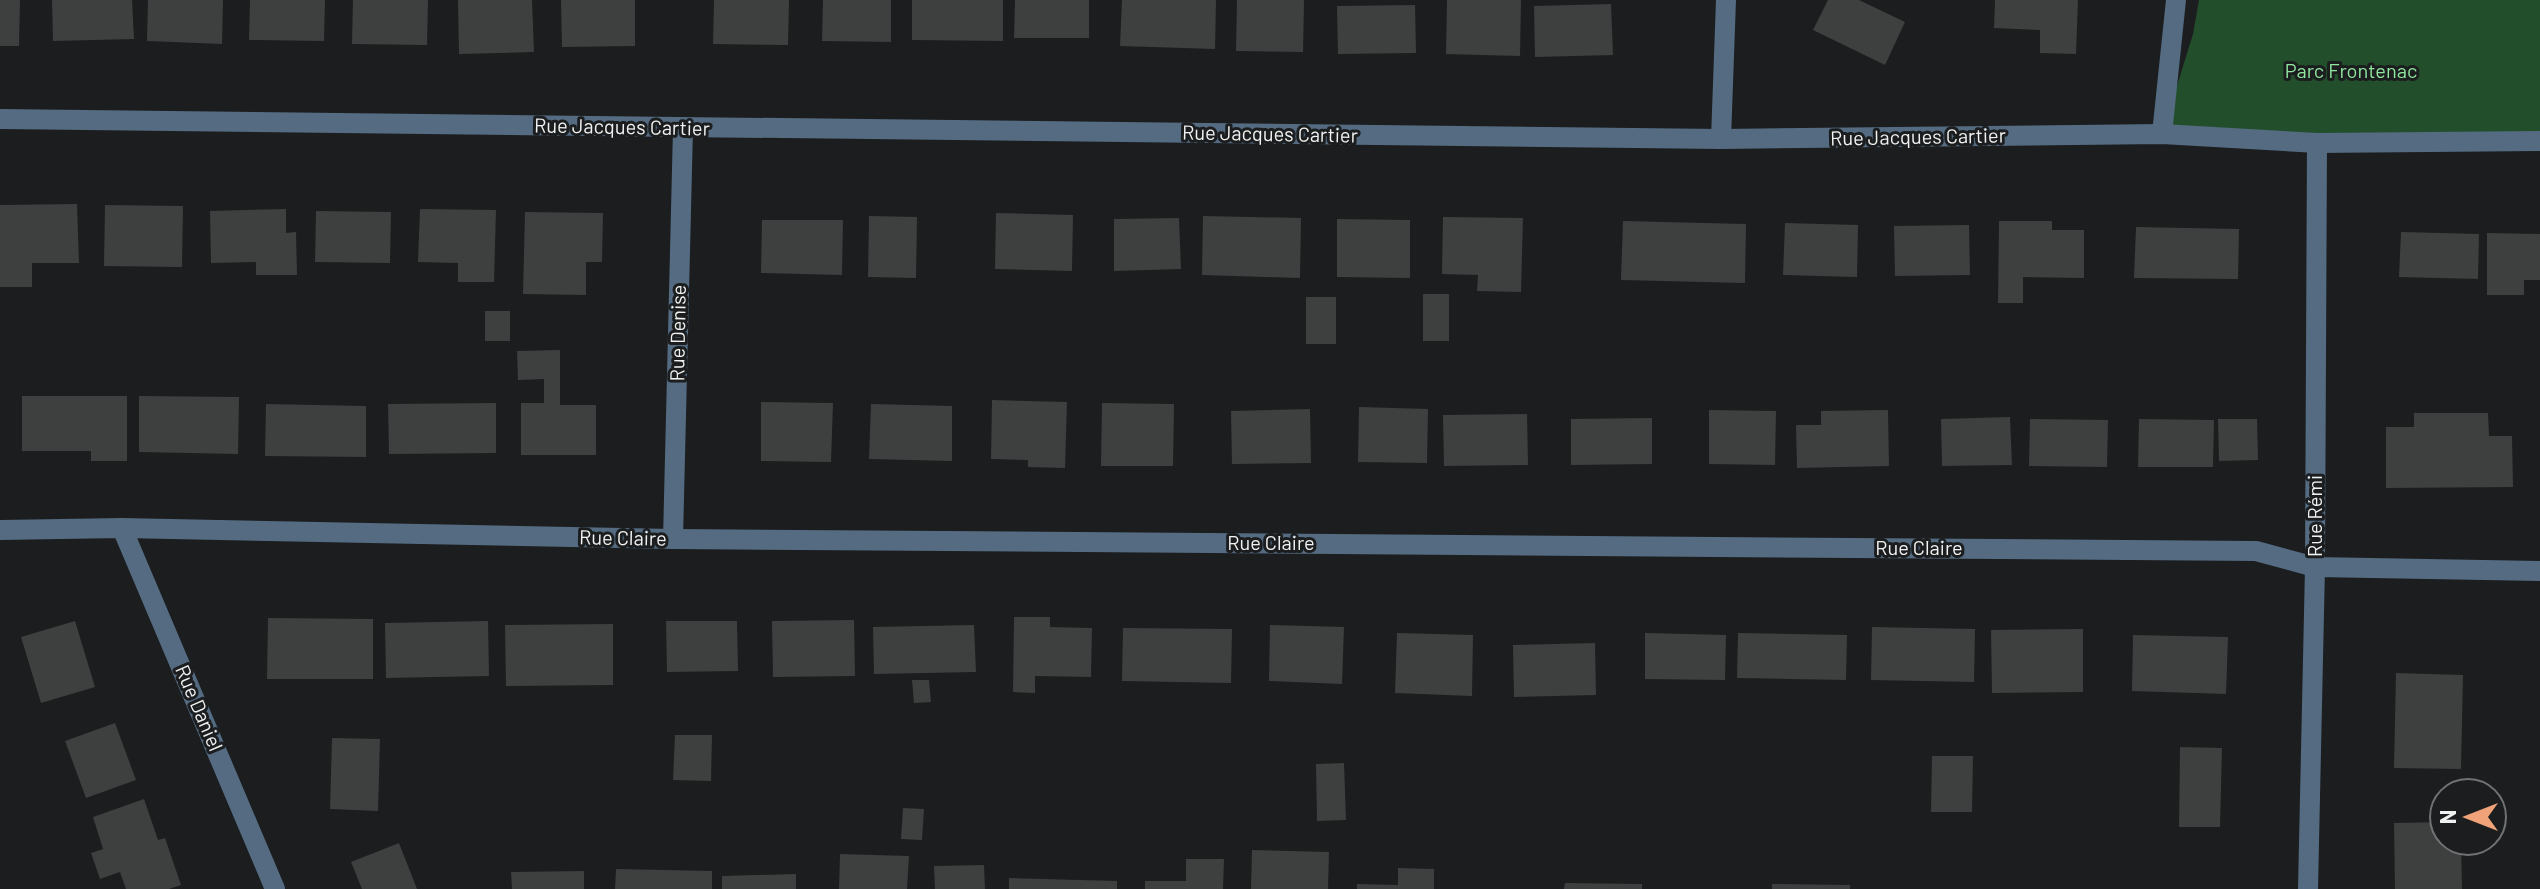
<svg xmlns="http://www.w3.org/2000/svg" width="2540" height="889" font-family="Barlow,sans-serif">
	<rect width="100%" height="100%" fill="#1b1d1e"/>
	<!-- green -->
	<path fill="#224e2b" d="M 2199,0 L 2540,0 L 2540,141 L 2162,134 L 2193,34 Z"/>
	<!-- building -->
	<g fill="#3d403f">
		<path d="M 0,0 L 20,0 L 19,46 L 0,46 Z"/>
		<path d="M 52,0 L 132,0 L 134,39 L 53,41 Z"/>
		<path d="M 148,0 L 223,0 L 222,44 L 147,41 Z"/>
		<path d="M 250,0 L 325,0 L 324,41 L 249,40 Z"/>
		<path d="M 353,0 L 428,0 L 427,45 L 352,44 Z"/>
		<path d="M 458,0 L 532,0 L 534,52 L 459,54 Z"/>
		<path d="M 561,0 L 635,0 L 635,46 L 562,47 Z"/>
		<path d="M 714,0 L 789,0 L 788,45 L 713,44 Z"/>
		<path d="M 823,0 L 891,0 L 891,42 L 822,41 Z"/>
		<path d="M 912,0 L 1003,0 L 1003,41 L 912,40 Z"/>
		<path d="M 1015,0 L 1089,0 L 1089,38 L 1014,38 Z"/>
		<path d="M 1122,0 L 1216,0 L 1215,49 L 1120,46 Z"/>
		<path d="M 1237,0 L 1304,0 L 1303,52 L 1236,51 Z"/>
		<path d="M 1447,0 L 1521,0 L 1520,56 L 1446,54 Z"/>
		<path d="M 1828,0 L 1859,0 L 1905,22 L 1885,65 L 1813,30 Z"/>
		<path d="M 1995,0 L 2078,0 L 2076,54 L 2040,53 L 2040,30 L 1994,28 Z"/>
		<path d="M 1611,4 L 1613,55 L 1535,57 L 1534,6 Z"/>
		<path d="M 1415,5 L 1416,53 L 1338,54 L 1337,6 Z"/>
		<path d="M 77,204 L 79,263 L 32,263 L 32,287 L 0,287 L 0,205 Z"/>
		<path d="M 105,205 L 183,206 L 182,267 L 104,266 Z"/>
		<path d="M 286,209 L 286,233 L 296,232 L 297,275 L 256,275 L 256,262 L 211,263 L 210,211 Z"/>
		<path d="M 420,209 L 496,210 L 494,282 L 458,282 L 458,263 L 418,262 Z"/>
		<path d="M 316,211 L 391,212 L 390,263 L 315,262 Z"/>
		<path d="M 525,212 L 603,213 L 602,262 L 586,262 L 586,295 L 523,294 Z"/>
		<path d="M 996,213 L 1073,215 L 1072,271 L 995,269 Z"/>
		<path d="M 869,216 L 917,217 L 916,278 L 868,277 Z"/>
		<path d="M 1203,216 L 1301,218 L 1300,278 L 1202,275 Z"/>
		<path d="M 1443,217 L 1523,218 L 1521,292 L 1477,291 L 1478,275 L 1442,274 Z"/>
		<path d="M 1179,218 L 1181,269 L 1114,271 L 1114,219 Z"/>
		<path d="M 1337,219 L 1410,220 L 1410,278 L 1337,277 Z"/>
		<path d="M 762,220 L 843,220 L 842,275 L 761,273 Z"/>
		<path d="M 1623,221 L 1746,224 L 1745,283 L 1621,280 Z"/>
		<path d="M 1999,221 L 2052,221 L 2052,230 L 2084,230 L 2084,278 L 2023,277 L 2023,303 L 1998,303 Z"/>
		<path d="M 1785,223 L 1858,225 L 1857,277 L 1783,275 Z"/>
		<path d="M 1969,225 L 1970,275 L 1895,276 L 1894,226 Z"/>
		<path d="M 2136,227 L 2239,229 L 2238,279 L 2134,278 Z"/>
		<path d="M 2401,232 L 2479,234 L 2478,279 L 2399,277 Z"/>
		<path d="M 2487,233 L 2540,234 L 2540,280 L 2524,280 L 2524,295 L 2487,295 Z"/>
		<rect x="1423" y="294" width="26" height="47"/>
		<rect x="1306" y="297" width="30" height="47"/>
		<rect x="485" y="311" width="25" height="30"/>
		<path d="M 560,350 L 560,405 L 596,405 L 596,455 L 521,455 L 521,403 L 544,403 L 544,379 L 518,380 L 517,351 Z"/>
		<path d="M 22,396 L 127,396 L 127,461 L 91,461 L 91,451 L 22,451 Z"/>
		<path d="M 139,396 L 239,397 L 238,454 L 139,452 Z"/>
		<path d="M 992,400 L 1067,402 L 1065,468 L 1028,467 L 1028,460 L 991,459 Z"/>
		<path d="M 761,402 L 833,403 L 831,462 L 761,461 Z"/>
		<path d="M 496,403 L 496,453 L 389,454 L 388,404 Z"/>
		<path d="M 1102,403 L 1174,404 L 1173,466 L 1101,466 Z"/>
		<path d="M 266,404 L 366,406 L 366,457 L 265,456 Z"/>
		<path d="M 871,404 L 952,406 L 952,461 L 869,459 Z"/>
		<path d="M 1359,407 L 1428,409 L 1427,463 L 1358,462 Z"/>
		<path d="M 1310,409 L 1311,463 L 1232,464 L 1231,411 Z"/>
		<path d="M 1709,410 L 1776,411 L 1775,465 L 1709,464 Z"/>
		<path d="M 1888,410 L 1889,466 L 1797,468 L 1796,425 L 1821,425 L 1821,411 Z"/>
		<path d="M 2414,413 L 2488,413 L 2489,436 L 2512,436 L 2513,487 L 2386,488 L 2386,427 L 2414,427 Z"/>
		<path d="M 1527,414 L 1528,465 L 1444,466 L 1443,415 Z"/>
		<path d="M 2010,417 L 2012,465 L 1942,466 L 1941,419 Z"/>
		<path d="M 1652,418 L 1652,464 L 1571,465 L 1571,419 Z"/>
		<path d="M 2030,419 L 2108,420 L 2107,467 L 2029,466 Z"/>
		<path d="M 2139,419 L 2214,420 L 2213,467 L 2138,467 Z"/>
		<path d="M 2218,419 L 2257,419 L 2258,460 L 2219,461 Z"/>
		<path d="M 1014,617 L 1050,617 L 1050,627 L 1092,628 L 1091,677 L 1035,676 L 1035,693 L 1013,692 Z"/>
		<path d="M 268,618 L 373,619 L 373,679 L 267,679 Z"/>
		<path d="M 854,620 L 855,676 L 773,677 L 772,621 Z"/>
		<path d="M 75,621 L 95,687 L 41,703 L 21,637 Z"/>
		<path d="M 488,621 L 489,676 L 386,678 L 385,623 Z"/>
		<path d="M 666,621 L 737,621 L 738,671 L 667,672 Z"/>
		<path d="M 613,624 L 613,685 L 506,686 L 505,625 Z"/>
		<path d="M 974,625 L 976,672 L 874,674 L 873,627 Z"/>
		<path d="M 1270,625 L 1344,627 L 1342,684 L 1269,681 Z"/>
		<path d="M 1872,627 L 1975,629 L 1974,682 L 1871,680 Z"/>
		<path d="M 1123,628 L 1232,629 L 1231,683 L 1122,681 Z"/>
		<path d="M 2083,629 L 2083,692 L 1992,693 L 1991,630 Z"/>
		<path d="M 1397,633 L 1473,635 L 1472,696 L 1395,693 Z"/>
		<path d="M 1645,633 L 1726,635 L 1725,680 L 1645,679 Z"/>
		<path d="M 1738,633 L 1847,635 L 1846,680 L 1737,678 Z"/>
		<path d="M 2133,635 L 2228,637 L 2226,694 L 2132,691 Z"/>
		<path d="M 1595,643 L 1596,695 L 1514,697 L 1513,645 Z"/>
		<path d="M 2396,673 L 2463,675 L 2461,769 L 2394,768 Z"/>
		<path d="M 912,680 L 929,680 L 931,702 L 914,703 Z"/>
		<path d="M 115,723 L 136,780 L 86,798 L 65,741 Z"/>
		<path d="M 675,735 L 712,735 L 711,781 L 673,780 Z"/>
		<path d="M 332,738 L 380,739 L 378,811 L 330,809 Z"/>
		<path d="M 2180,747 L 2222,748 L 2220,827 L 2179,827 Z"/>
		<path d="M 1932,756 L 1973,756 L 1972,812 L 1931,812 Z"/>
		<path d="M 1344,763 L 1346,820 L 1317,821 L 1316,764 Z"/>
		<path d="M 144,799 L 158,840 L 165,838 L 181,885 L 169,889 L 126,889 L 120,872 L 100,879 L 91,853 L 103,849 L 93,817 Z"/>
		<path d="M 903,808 L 924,809 L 922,840 L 901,839 Z"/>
		<path d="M 2444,822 L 2444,841 L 2461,841 L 2462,889 L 2395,889 L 2394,823 Z"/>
		<path d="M 399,843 L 417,889 L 362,889 L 351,862 Z"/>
		<path d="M 1252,850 L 1329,852 L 1328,889 L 1251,889 Z"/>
		<path d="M 840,854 L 909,856 L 907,889 L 839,889 Z"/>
		<path d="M 1186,859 L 1224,859 L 1223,889 L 1145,889 L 1145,881 L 1186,881 Z"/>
		<path d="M 984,865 L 985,889 L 935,889 L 934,866 Z"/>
		<path d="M 1398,868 L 1434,869 L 1434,889 L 1357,889 L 1357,884 L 1398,885 Z"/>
		<path d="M 616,869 L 712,871 L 712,889 L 615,889 Z"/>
		<path d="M 584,871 L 584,889 L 512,889 L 511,872 Z"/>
		<path d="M 796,874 L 796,889 L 722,889 L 722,876 Z"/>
		<path d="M 1009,878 L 1117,881 L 1117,889 L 1009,889 Z"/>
		<path d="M 1565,883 L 1642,884 L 1642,889 L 1564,889 Z"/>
		<path d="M 1772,884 L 1850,885 L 1850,889 L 1772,889 Z"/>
	</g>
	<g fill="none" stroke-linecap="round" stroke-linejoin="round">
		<!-- minor -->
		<g stroke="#546b82" stroke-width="20">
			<path d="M 0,119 L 1721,139 L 2162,134 L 2317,143 L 2540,141"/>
			<path d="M 2162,134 L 2176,0"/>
			<path d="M 1721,139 L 1726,0"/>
			<path d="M 122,528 L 275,889"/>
			<path d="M 0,530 L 122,528 L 673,539 L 2256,551 L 2315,567 L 2540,571"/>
			<path d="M 673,539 L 683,128"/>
			<path d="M 2308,889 L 2315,567 L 2317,143"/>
		</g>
	</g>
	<g text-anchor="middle" stroke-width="6" stroke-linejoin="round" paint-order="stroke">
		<!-- park labels -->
		<g font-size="20" fill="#8fe79f" stroke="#1b1d1e">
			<text x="2351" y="78">Parc Frontenac</text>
		</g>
		<!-- street labels -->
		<g font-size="20" fill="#f0f2f2" stroke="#1b1d1e">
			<text transform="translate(622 127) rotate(1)" y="7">Rue Jacques Cartier</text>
			<text transform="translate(1270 134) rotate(1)" y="7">Rue Jacques Cartier</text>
			<text transform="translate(1918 137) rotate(-1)" y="7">Rue Jacques Cartier</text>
			<text transform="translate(678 333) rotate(-89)" y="7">Rue Denise</text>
			<text transform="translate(2315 516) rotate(-90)" y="7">Rue Rémi</text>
			<text transform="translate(623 538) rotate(1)" y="7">Rue Claire</text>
			<text x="1271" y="550">Rue Claire</text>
			<text x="1919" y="555">Rue Claire</text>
			<text transform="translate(199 708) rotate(67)" y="7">Rue Daniel</text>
		</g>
	</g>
	<!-- north arrow -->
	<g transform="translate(2468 817) rotate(270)"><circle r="38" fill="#1b1d1e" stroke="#707273" stroke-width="2"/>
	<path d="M0-6L14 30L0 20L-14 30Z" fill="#f0a279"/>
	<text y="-12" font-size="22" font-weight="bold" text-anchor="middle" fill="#f0f2f2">N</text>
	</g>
</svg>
